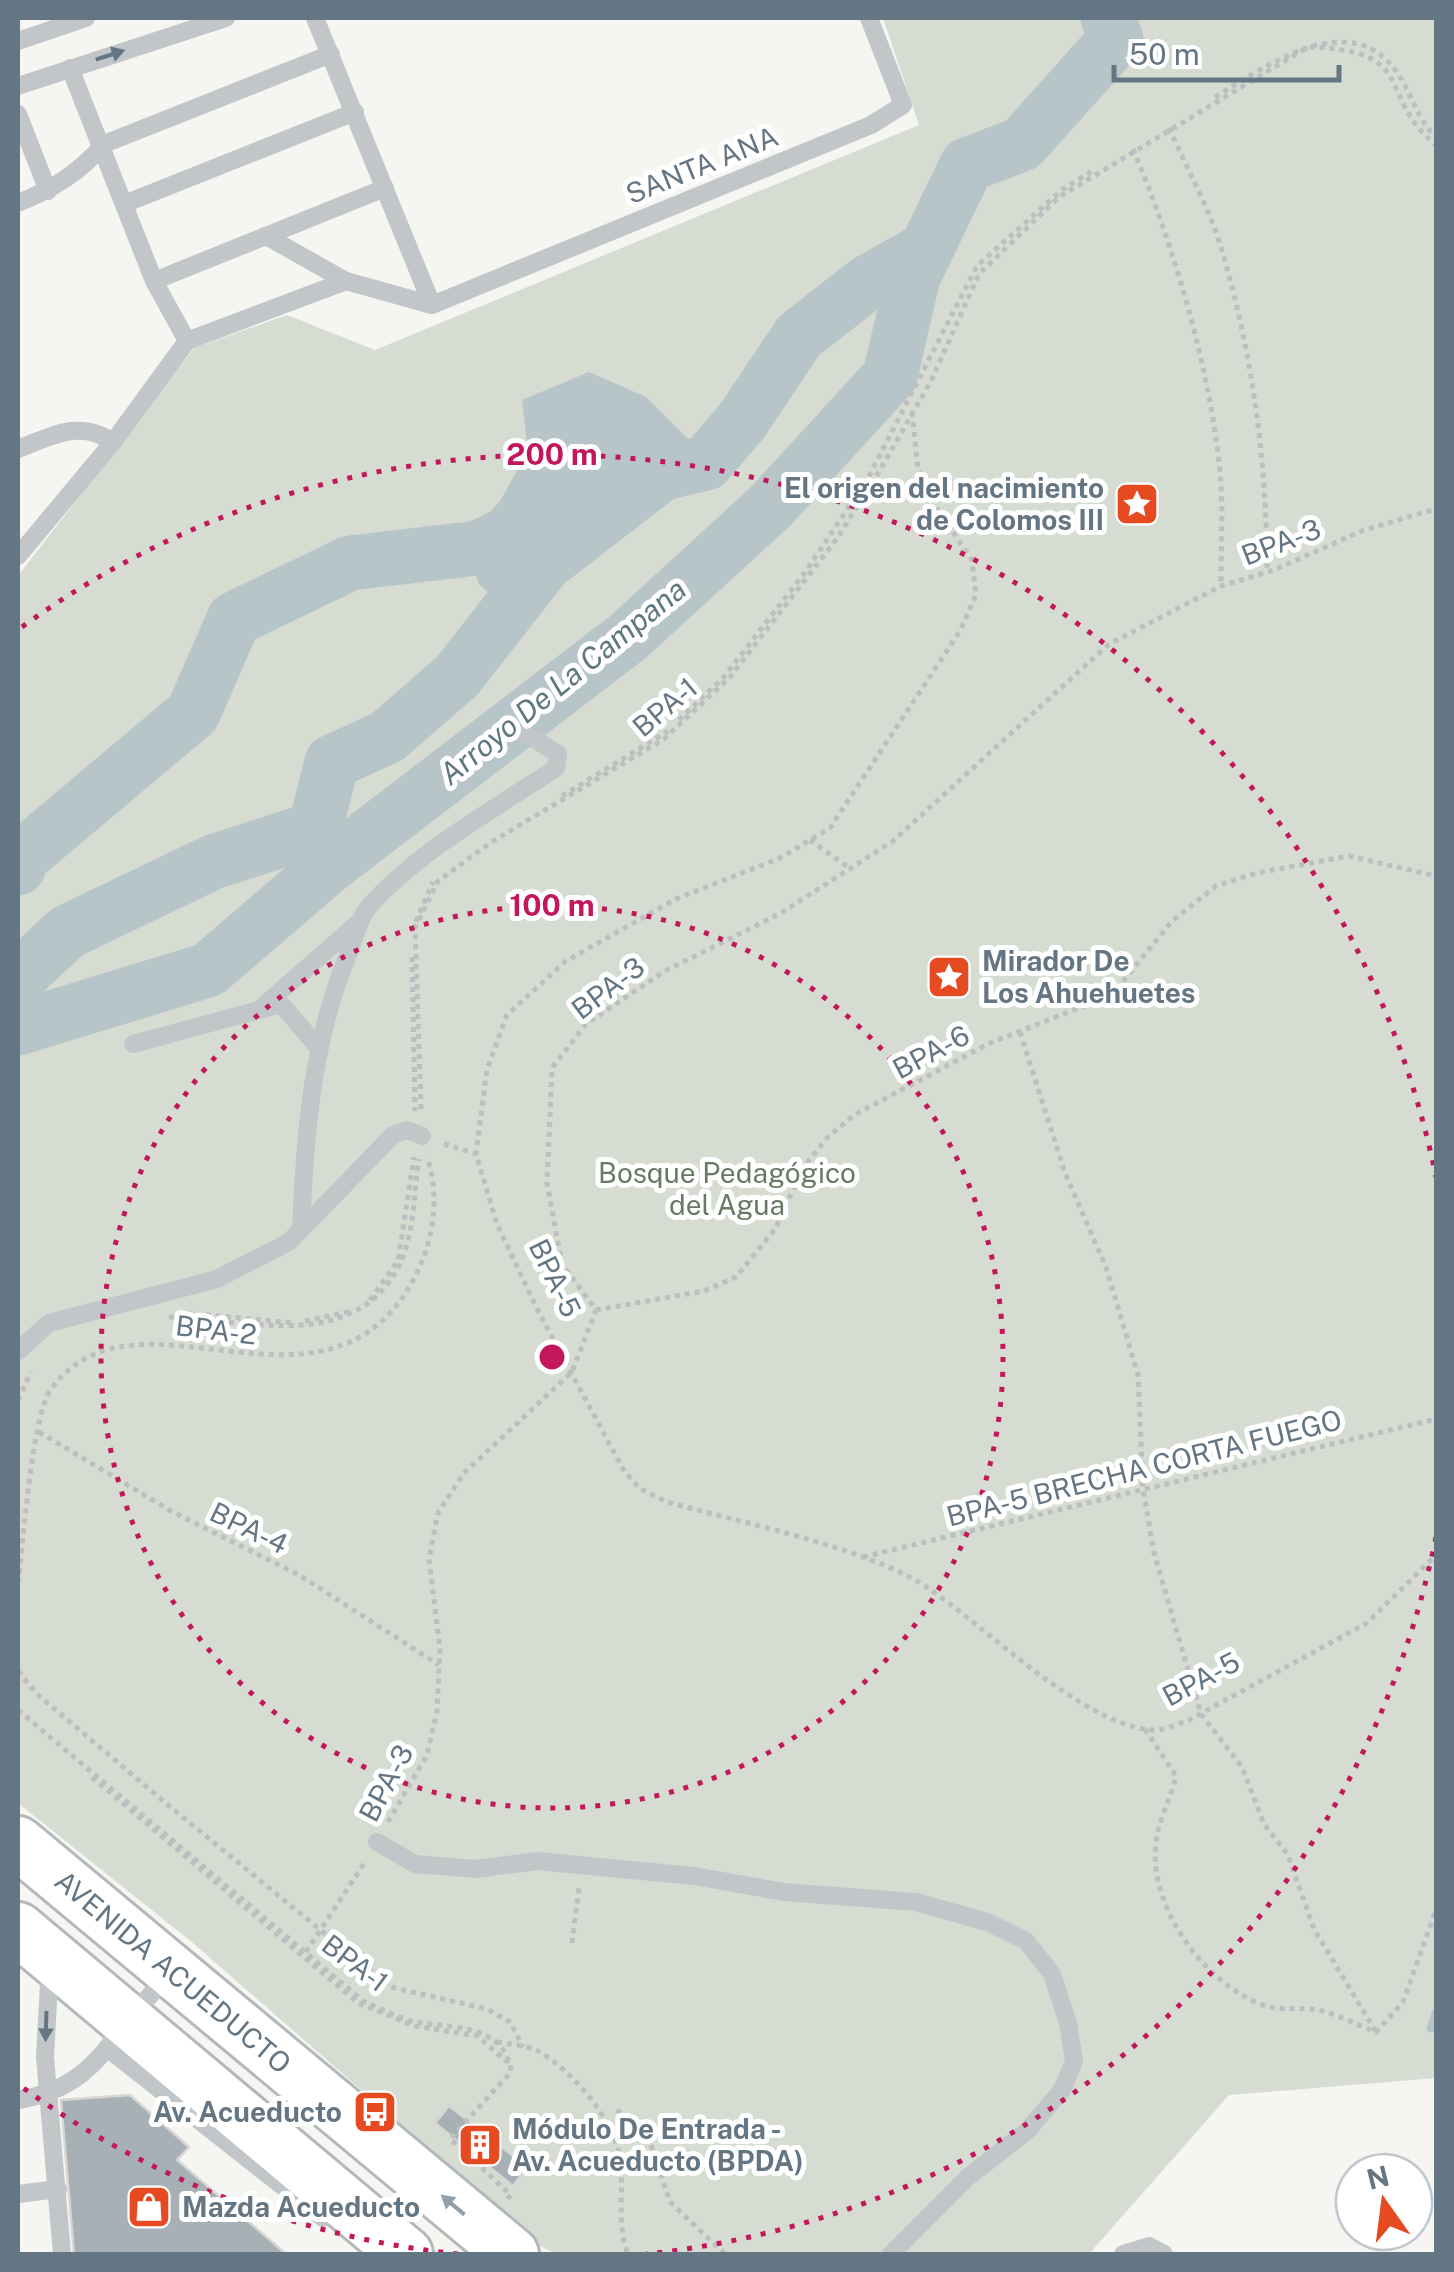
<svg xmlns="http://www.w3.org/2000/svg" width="1454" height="2272" font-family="'Public Sans',sans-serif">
	<rect width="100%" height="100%" fill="#f5f5f1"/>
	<!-- green -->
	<path fill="#d6dcd2" d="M 883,18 L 1436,18 L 1436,2078 L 1229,2095 L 1089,2254 L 557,2254 L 540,2246 L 193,1943 L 18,1803 L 18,576 L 194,348 L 287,315 L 375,350 L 919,125 Z"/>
	<!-- water -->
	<path fill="#b8c5c8" d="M 589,372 L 646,397 L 691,442 L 692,485 L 517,620 L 478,583 L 466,539 L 500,501 L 528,451 L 522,400 Z"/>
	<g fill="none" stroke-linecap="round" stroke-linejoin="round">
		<!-- stream -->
		<path stroke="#b8c5c8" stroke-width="9" d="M 1431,2028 L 1436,2013"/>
		<!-- river -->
		<g stroke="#b8c5c8" stroke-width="55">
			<path d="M 621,483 L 706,463 L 742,421 L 799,336 L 868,282 L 925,250"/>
			<path d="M 18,868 L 22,857 L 193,713 L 234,619 L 350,563 L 478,548 L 538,519"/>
			<path d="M 18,978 L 67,932 L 213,862 L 315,829 L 332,762 L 387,737 L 457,676 L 554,552"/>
			<path d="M 18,1028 L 208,970 L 329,866 L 628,637 L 770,507 L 890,376 L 913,277 L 967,165 L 1022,144 L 1116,39 L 1108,18"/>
		</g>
	</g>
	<!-- building -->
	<g fill="#a7b0b5" stroke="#d6d6d4" stroke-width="2.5">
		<path d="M 130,2095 L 189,2147 L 177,2160 L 286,2254 L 74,2254 L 61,2100 Z"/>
		<path d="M 449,2106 L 527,2167 L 513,2186 L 435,2123 Z"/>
	</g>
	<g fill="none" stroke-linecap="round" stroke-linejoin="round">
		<defs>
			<g id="primary">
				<path d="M 18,1843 L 512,2254"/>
				<path d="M 18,1929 L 406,2254"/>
			</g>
		</defs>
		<!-- primary casing -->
		<use href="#primary" stroke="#b3b8bb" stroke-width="58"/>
		<!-- path -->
		<g stroke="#bcbec0" stroke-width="5" stroke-dasharray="5 5" stroke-linecap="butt">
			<path d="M 1215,97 C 1263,68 1349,5 1396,71 C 1412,93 1416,118 1436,137"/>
			<path d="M 1169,128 C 1187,169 1211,211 1223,254 C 1253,358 1267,464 1267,572"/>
			<path d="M 1133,149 C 1174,245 1214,381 1221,485 C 1223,518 1221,552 1221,586"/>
			<path d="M 912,412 L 918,470 L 937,509 L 972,560 L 976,595 L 960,631 L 830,828 L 780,858 L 676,899 L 566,961 L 507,1015 L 487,1069 L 476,1154 L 497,1224 L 536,1307 L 623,1469 L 639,1488 L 667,1502 C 738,1522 870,1548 928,1588 C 987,1628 1083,1725 1152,1730 C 1164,1731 1177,1724 1189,1720 L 1367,1623 L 1436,1555"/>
			<path d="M 679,720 L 723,678 L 806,571 L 868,478 L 977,266 L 1063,189 L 1094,170"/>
			<path d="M 562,796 L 668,731"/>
			<path d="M 810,840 L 852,870"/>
			<path d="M 412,931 L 433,882"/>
			<path d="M 412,957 L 415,1111"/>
			<path d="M 1020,1032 L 1065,1173 L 1106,1267 L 1138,1375 L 1143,1489 L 1154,1553 L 1201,1714 L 1242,1767 L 1264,1824 L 1288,1855 L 1314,1929 L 1376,2032"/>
			<path d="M 421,1109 L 415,928 L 438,881 L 493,841 L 664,739 L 730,677 L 836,540 L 877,475 L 931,381 L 979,274 L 1059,197 L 1308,47 C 1421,50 1375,96 1436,145"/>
			<path d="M 444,1144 L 476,1154"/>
			<path d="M 370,1300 L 398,1261 L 414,1157"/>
			<path d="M 596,1310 L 704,1291 L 736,1277 L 776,1228 L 802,1169 L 827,1138 L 854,1115 L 990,1043 L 1112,995 L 1172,921 L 1216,886 L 1257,873 L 1349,856 L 1436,876"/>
			<path d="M 186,1313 L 294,1323"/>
			<path d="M 169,1317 C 249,1320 354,1353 399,1266 C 414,1237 414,1191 419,1159"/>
			<path d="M 305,1321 L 352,1311"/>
			<path d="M 18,1400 L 31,1372"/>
			<path d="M 39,1432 L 171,1511 L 299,1575 L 439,1665"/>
			<path d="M 863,1557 L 1436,1419"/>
			<path d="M 18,1583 C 23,1545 32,1415 51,1389 C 137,1271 328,1445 416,1275 C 434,1239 440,1195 427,1157"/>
			<path d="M 18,1671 L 37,1694 L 168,1805 L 390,1987 L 487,2009 L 510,2022 L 523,2047"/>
			<path d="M 18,1710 L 363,2001 C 380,2008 398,2018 415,2022 C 451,2028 506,2024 511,2072 L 450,2139 L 511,2195 L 506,2200"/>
			<path d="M 1145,1729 L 1176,1776 C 1171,1798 1158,1821 1156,1842 C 1148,1905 1202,1980 1258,2003 C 1277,2011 1291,2008 1311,2009 C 1332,2011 1357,2025 1376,2032 L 1403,2002 L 1436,1910"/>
			<path d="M 92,1777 L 358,2003 L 414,2026 L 477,2036 L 510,2064"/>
			<path d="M 388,1822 L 427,1755 L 437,1711 L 440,1649 L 429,1559 L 438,1513 L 464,1473 L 572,1372 L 596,1310 L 562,1264 L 547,1183 L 552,1068 L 586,1024 L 665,971 L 781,913 L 893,841 L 1109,644 L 1221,586 L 1274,570 L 1364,530 L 1436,509"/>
			<path d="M 572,1943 L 579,1888"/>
			<path d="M 306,1952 L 365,1862"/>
			<path d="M 497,2042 C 509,2044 525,2045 536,2050 C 569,2067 611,2116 619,2153 C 626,2187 615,2222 628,2254"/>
			<path d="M 617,2110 L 648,2136 L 670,2202 L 725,2254"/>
		</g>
		<!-- lane -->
		<g stroke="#c2c6c9" stroke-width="18">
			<path d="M 315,18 L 432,305"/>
			<path d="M 18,41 L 86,18"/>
			<path d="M 70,68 L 154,281 L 187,341 L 346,281 L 432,305"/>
			<path d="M 18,86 L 226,18"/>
			<path d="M 18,114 L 48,191"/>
			<path d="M 18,203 C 53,189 79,173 104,144 L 331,54"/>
			<path d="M 124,204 L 355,112"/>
			<path d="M 266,236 L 346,281"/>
			<path d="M 154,281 L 385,188"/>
			<path d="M 432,305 L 871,125 L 903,105 L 869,18"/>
			<path d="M 113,442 L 187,341"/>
			<path d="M 18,449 C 52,436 80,419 113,442 L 18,556"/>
			<path d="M 261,1008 L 358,923"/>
			<path d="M 133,1044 L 281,1004 L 318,1047"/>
			<path d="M 301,1229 C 305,1133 312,1041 349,952 C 355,937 360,915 371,904 C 423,848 493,810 556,768 L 558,754 L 528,735"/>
			<path d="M 18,1351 L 49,1323 L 217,1279 L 289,1242 L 393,1135 L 407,1130 L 422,1136"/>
			<path d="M 377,1842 L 415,1864 L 476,1869 L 537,1861 L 694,1876 L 784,1892 L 916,1902 L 987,1922 L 1026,1941 L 1052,1974 L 1068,2023 L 1074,2061 L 1062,2090 L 1027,2131 L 968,2177 L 891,2254"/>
			<path d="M 50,1966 L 45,2057 L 62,2254"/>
			<path d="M 130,2018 L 169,1974"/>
			<path d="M 107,2048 L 323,2218"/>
			<path d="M 18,2100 C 61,2093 88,2075 114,2039"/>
			<path d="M 18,2194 L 58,2189"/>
			<path d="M 1123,2254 L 1149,2246 L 1164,2254"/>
		</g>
		<!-- primary -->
		<use href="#primary" stroke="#fff" stroke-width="52"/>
	</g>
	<!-- one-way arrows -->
	<defs><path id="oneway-solid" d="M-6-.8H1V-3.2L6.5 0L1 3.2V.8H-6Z" transform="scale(2.5)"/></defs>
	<g fill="#647683">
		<use href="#oneway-solid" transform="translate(110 55) rotate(-18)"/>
		<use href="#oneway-solid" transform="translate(46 2026) rotate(92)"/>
	</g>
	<use fill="#929fa8" href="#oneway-solid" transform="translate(453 2205) rotate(-140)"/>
	<!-- distance rings -->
	<g fill="none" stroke="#c2185b" stroke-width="5" stroke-dasharray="5 10">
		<circle cx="552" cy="1357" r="451"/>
		<path d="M1436 1537A902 902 0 0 1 646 2254M458 2254A902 902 0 0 1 22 2087M22 627A902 902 0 0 1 1436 1177"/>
	</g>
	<!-- icons -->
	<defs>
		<symbol id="sight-square" viewBox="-11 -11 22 22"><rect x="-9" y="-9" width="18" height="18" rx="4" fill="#e64a21" stroke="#fff"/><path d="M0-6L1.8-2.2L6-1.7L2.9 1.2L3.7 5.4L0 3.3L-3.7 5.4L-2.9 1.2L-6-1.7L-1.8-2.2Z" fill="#fff"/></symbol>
		<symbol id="bus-square" viewBox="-11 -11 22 22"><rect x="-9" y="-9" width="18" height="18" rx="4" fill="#e64a21" stroke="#fff"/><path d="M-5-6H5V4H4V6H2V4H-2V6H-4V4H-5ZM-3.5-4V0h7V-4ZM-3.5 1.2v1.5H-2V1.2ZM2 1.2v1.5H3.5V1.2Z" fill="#fff"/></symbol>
		<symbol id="building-square" viewBox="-11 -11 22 22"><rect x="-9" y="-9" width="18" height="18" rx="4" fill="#e64a21" stroke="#fff"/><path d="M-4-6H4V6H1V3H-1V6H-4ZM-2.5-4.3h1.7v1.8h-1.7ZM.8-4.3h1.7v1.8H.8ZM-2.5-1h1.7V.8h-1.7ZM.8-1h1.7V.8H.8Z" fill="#fff"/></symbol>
		<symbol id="shop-square" viewBox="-11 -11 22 22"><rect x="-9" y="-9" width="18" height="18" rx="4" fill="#e64a21" stroke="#fff"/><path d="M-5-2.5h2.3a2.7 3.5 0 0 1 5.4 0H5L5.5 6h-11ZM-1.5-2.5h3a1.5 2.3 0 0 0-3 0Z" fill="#fff"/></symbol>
	</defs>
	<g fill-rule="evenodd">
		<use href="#sight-square" x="1112" y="479" width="50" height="50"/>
		<use href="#sight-square" x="924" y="952" width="50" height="50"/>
		<use href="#bus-square" x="350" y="2087" width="50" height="50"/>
		<use href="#building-square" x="455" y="2120" width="50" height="50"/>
		<use href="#shop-square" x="124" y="2182" width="50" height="50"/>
	</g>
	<g text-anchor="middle" stroke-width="10" stroke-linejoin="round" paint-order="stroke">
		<!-- street labels -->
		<g font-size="28" fill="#647683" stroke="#fff">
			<text transform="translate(702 165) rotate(-22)" y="10">SANTA ANA</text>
			<text transform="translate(1281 542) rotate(-21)" y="10">BPA-3</text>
			<text transform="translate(665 707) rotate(-40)" y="10">BPA-1</text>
			<text transform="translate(608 988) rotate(-37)" y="10">BPA-3</text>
			<text transform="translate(931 1052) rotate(-28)" y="10">BPA-6</text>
			<text transform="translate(555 1278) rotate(64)" y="10">BPA-5</text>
			<text transform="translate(216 1330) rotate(7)" y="10">BPA-2</text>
			<text transform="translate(1144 1468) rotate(-14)" y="10">BPA-5 BRECHA CORTA FUEGO</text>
			<text transform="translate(249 1528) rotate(26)" y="10">BPA-4</text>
			<text transform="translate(1201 1679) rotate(-28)" y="10">BPA-5</text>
			<text transform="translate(386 1783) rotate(-62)" y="10">BPA-3</text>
			<text transform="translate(355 1963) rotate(37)" y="10">BPA-1</text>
			<text transform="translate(173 1972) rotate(40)" y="10">AVENIDA ACUEDUCTO</text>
		</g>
		<!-- poi labels -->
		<g font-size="28" font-weight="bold" fill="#647683" stroke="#fff" text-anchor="start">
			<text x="1104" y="498" text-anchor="end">El origen del nacimiento<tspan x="1104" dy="32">de Colomos III</tspan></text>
			<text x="982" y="971">Mirador De<tspan x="982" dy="32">Los Ahuehuetes</tspan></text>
			<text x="342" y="2122" text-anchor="end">Av. Acueducto</text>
			<text x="512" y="2139">Módulo De Entrada -<tspan x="512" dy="32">Av. Acueducto (BPDA)</tspan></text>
			<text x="182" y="2217">Mazda Acueducto</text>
		</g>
		<!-- park labels -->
		<g font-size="28" fill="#687a63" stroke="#fff">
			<text x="727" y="1183">Bosque Pedagógico<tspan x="727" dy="32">del Agua</tspan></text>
		</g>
		<!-- water labels -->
		<g font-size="30" font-style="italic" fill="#5f7880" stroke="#fff">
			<text transform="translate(563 682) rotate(-39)" y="10">Arroyo De La Campana</text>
		</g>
	</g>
	<circle cx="552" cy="1357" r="15" fill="#c2185b" stroke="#fff" stroke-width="5"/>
	<g font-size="30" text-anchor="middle" font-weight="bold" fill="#c2185b" stroke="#fff" stroke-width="10" stroke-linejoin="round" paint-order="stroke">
		<text x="552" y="465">200 m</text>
		<text x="552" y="916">100 m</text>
	</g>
	<!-- border -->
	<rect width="1454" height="2272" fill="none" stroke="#647683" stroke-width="40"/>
	<!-- north arrow -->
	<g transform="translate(1384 2202) rotate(346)"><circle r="48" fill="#ffffff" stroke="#c1c8cd" stroke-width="2.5"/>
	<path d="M0-8L18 38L0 25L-18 38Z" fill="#e64a21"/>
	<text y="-15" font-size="28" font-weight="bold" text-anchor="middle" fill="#647683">N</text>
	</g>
	<!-- scale -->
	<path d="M1114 65v15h225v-15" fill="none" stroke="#647683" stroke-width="5"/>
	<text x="1129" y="65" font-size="30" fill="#647683" stroke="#ffffff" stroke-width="8" paint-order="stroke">50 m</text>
</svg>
